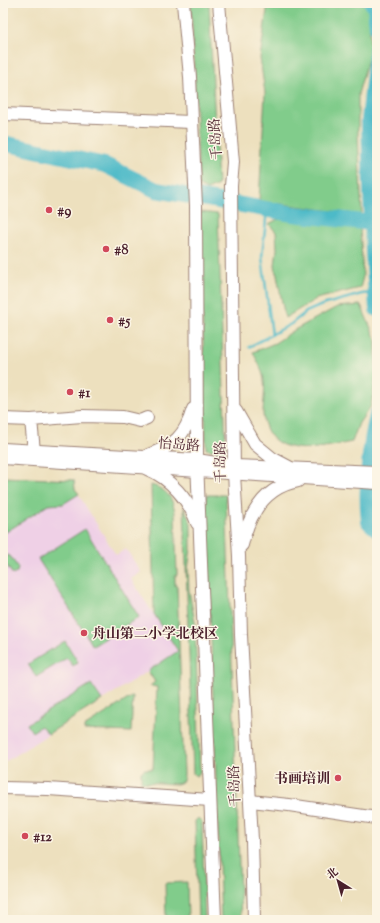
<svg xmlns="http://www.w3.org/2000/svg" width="380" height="923" font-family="'Sorts Mill Goudy','Noto Serif SC',serif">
	<rect width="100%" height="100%" fill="#fcf5e5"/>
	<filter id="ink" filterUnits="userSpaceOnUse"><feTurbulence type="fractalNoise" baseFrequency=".025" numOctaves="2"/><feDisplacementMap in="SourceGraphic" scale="8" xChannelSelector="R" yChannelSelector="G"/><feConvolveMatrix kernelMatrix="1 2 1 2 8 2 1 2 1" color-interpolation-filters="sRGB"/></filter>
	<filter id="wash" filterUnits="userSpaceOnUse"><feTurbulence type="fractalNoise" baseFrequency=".012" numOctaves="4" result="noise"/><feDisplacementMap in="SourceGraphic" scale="16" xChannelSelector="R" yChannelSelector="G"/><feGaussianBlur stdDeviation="0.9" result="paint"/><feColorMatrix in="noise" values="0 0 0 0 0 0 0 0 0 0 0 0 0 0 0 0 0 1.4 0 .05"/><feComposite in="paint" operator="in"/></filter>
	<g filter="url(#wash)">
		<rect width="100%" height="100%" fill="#ede0be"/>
		<!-- built -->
		<path fill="#efd0e6" d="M 3,477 L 74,480 L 75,489 L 116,555 L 126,549 L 141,572 L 131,579 L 178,652 L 3,763 Z"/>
		<!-- green -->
		<g fill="#81cc8b" stroke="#66765b">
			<path d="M 191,3 L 209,3 L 218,185 L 207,190 L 199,186 Z"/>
			<path d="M 268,3 L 367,3 L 370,8 L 370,52 L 358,94 L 358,135 L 362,215 L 259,201 L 265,93 L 260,58 Z"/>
			<path d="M 200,212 L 218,214 L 226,453 L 206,449 Z"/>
			<path d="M 278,219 L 360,226 L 363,277 L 360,288 L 316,299 L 285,318 L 275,265 L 277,249 L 276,232 L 269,224 Z"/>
			<path d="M 361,305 L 376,340 L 376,376 L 371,406 L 359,423 L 352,442 C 321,448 267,462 263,414 C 263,401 267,385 262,372 C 260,365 256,359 253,352 L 275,343 L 296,329 L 337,307 Z"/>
			<path d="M 3,477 L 74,480 L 75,489 L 79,494 L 63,504 L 48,505 L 3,534 Z"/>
			<path d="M 151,485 C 166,489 173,497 175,513 L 177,575 L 175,576 L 175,586 L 177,586 L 184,773 C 184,780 183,783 176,784 L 141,782 L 141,772 L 145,769 L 153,769 L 157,687 L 150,686 L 155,682 L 148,671 L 178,651 L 154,614 Z"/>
			<path d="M 206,495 L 226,495 L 241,920 L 221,920 Z"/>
			<path d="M 184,507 L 191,523 L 191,548 L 188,569 L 189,591 L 195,622 L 200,772 L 197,776 L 193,774 Z"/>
			<path d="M 85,529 L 139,617 L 93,646 L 38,559 Z"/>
			<path d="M 7,555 L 11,557 L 18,568 L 17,572 L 13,575 L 3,560 L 3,557 Z"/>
			<path d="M 65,641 L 78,662 L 73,666 L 67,658 L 36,677 L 28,664 Z"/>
			<path d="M 91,684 L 102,700 L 48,734 L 41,726 L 32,732 L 27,724 Z"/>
			<path d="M 133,696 L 131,732 L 84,730 L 84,727 Z"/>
			<path d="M 198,818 L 202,822 L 205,920 L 198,920 L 195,821 Z"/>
			<path d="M 187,882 L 188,920 L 166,920 L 165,883 Z"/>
		</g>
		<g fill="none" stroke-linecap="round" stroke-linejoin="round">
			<!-- stream -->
			<g stroke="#4ebac8" stroke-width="2.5">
				<path d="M 267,210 L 262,257 L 272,335"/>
				<path d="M 249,347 L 291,324 L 306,312 L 322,305 L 362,294 L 375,293"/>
			</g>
			<!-- river -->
			<g stroke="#4ebac8" stroke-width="16">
				<path d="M 372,3 L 375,7 L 377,27"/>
				<path d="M 377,46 L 369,121 L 373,251 L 377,309"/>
				<path d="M 3,143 L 105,165 L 156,190 L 293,214 L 372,223"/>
				<path d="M 377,415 C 369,451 365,485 369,522 L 377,529"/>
			</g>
		</g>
	</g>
	<g filter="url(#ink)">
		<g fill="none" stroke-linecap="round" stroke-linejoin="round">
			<defs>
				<g id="minor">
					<path d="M 183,3 L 190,77 L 196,206 L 197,460 L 215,920"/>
					<path d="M 219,3 L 233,162 L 231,186 L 234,474 L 239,556 L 241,635 L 252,840 L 254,920"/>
					<path d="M 3,114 L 191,122"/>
					<path d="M 236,411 L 255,444 L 272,458 L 289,467"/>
					<path d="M 3,419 L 31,420"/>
					<path d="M 3,449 L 197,460 L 235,466 L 377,472"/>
					<path d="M 34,451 L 31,420 L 82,416 L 123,417 L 140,421 L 147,418"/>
					<path d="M 148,455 C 174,446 185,436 193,409"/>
					<path d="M 3,458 L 377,483"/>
					<path d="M 147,469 C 170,478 189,500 197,523"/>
					<path d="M 242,545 C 249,514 264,487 298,481"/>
					<path d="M 3,788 L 48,789 L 210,800"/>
					<path d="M 250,801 L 289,805 L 377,818"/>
				</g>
			</defs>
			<!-- minor casing -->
			<use href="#minor" stroke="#9c8074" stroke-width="14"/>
			<!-- minor -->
			<use href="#minor" stroke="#fff" stroke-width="12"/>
		</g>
	</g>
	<!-- markers -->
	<g fill="#d1495b" stroke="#fcf5e5" stroke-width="1.5">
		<circle cx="49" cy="210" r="4"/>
		<circle cx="106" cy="249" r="4"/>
		<circle cx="110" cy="320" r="4"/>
		<circle cx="70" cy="392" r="4"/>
		<circle cx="84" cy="633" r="4"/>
		<circle cx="338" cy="778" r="4"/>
		<circle cx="25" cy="836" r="4"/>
	</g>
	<g text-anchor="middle" stroke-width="3" stroke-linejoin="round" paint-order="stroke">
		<!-- street labels -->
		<g font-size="14" fill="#4a1f2b" stroke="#fcf5e5">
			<text transform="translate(215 139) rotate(-94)" y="5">千岛路</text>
			<text transform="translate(179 444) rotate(4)" y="5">怡岛路</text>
			<text transform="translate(220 462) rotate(-91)" y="5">千岛路</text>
			<text transform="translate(234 786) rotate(-93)" y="5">千岛路</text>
		</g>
		<!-- poi labels -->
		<g font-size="14" font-weight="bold" fill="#4a1f2b" stroke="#fcf5e5" text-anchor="start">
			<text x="57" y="215">#9</text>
			<text x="114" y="254">#8</text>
			<text x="118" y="325">#5</text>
			<text x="78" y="397">#1</text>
			<text x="92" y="638">舟山第二小学北校区</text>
			<text x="330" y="783" text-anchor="end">书画培训</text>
			<text x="33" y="841">#12</text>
		</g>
	</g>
	<!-- margin -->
	<rect width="380" height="923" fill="none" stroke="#fcf5e5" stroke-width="16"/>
	<!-- north arrow -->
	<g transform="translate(338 881) rotate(323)" stroke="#fcf5e5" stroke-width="3" paint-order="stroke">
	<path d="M0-3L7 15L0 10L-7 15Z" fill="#4a1f2b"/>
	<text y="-6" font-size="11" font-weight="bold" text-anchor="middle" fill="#4a1f2b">北</text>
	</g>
</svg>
